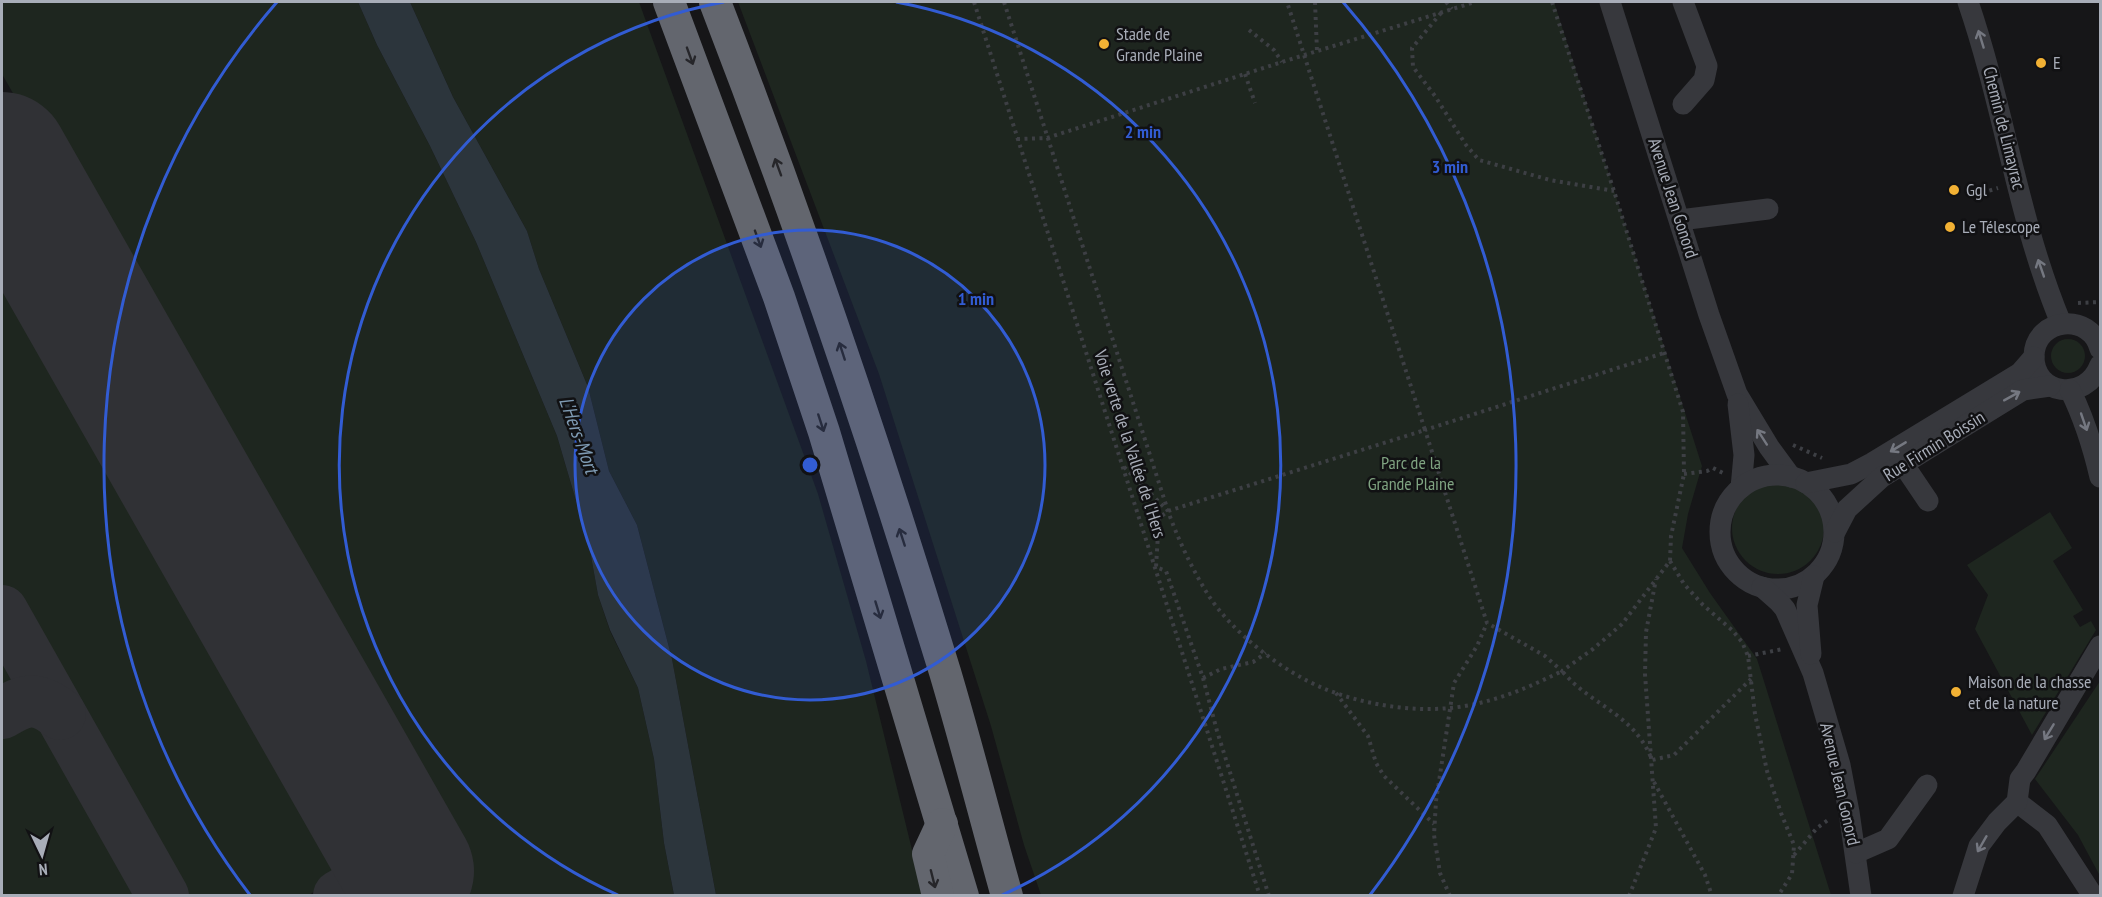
<svg xmlns="http://www.w3.org/2000/svg" width="2102" height="897" font-family="'PT Sans Narrow',sans-serif">
	<rect width="100%" height="100%" fill="#161618"/>
	<!-- green -->
	<g fill="#1e261f">
		<path d="M 2,2 L 358,2 L 377,45 L 430,146 L 476,242 L 557,436 L 589,545 L 598,595 L 610,631 L 638,688 L 654,759 L 664,843 L 674,895 L 371,895 L 445,853 L 2,74 Z"/>
		<path d="M 410,2 L 639,2 L 818,494 L 866,661 L 923,895 L 716,895 L 672,659 L 637,525 L 609,471 L 588,387 L 539,269 L 527,231 L 453,97 Z"/>
		<path d="M 738,2 L 1554,2 L 1702,466 L 1688,514 L 1682,548 L 1710,593 L 1757,659 L 1831,895 L 1041,895 L 1024,845 L 991,726 L 879,374 Z"/>
		<path d="M 2,246 L 337,834 L 337,872 L 329,882 L 309,895 L 178,895 L 2,584 Z"/>
		<circle cx="2068" cy="356" r="17"/>
		<circle cx="1778" cy="528" r="46"/>
		<path d="M 2050,512 L 2072,548 L 2053,561 L 2083,610 L 2073,616 L 2080,627 L 2091,621 L 2096,630 L 2032,735 L 1975,629 L 1988,595 L 1967,565 Z"/>
		<path d="M 2,636 C 16,661 35,679 2,698 Z"/>
		<path d="M 2100,681 L 2100,876 L 2078,835 L 2035,779 Z"/>
		<path d="M 28,711 L 38,714 L 50,723 L 148,895 L 2,895 L 2,725 Z"/>
	</g>
	<!-- water -->
	<path fill="#2c353c" d="M 358,2 L 410,2 L 453,97 L 527,231 L 539,269 L 588,387 L 609,471 L 637,525 L 672,659 L 716,895 L 674,895 L 664,843 L 654,759 L 638,688 L 610,630 L 598,595 L 589,545 L 557,436 L 476,242 L 430,146 L 377,45 Z"/>
	<g fill="none" stroke-linecap="round" stroke-linejoin="round">
		<!-- taxiway -->
		<g stroke="#303135" stroke-width="52">
			<path d="M 2,611 L 163,896"/>
			<path d="M 2,713 C 26,699 36,696 60,714"/>
			<path d="M 339,896 C 378,873 388,866 378,819"/>
		</g>
		<!-- runway -->
		<path stroke="#303135" stroke-width="132" d="M 2,158 L 408,871"/>
		<!-- path -->
		<g stroke="#3d3f44" stroke-width="4" stroke-dasharray="3 4.5" stroke-linecap="butt">
			<path d="M 974,2 L 1260,896"/>
			<path d="M 1004,2 L 1168,511 C 1178,539 1191,567 1207,593 C 1231,632 1283,672 1325,689 C 1362,704 1410,712 1450,708 C 1490,704 1526,689 1562,671 C 1591,706 1634,713 1652,760 L 1674,755 L 1751,679"/>
			<path d="M 1315,2 L 1317,51"/>
			<path d="M 1446,2 L 1452,9"/>
			<path d="M 1552,2 L 1614,191 L 1683,412 L 1684,474 L 1671,536 L 1670,561 L 1622,624 L 1593,649 L 1562,671 L 1545,656 L 1487,623 L 1425,430 L 1664,353"/>
			<path d="M 1441,13 L 1412,48 L 1413,67 L 1435,96 L 1466,145 L 1479,160 L 1550,180 L 1614,191"/>
			<path d="M 1249,30 L 1274,50 L 1282,62"/>
			<path d="M 1245,74 L 1255,103"/>
			<path d="M 1017,139 L 1047,138 L 1282,62 L 1475,2"/>
			<path d="M 1975,195 L 1998,188"/>
			<path d="M 2078,303 L 2100,302"/>
			<path d="M 1793,445 L 1822,458"/>
			<path d="M 1124,467 L 1167,510"/>
			<path d="M 1684,474 L 1707,471 L 1713,468 L 1723,473"/>
			<path d="M 1670,561 L 1684,584 L 1703,605 L 1732,630 L 1742,642 L 1748,656 L 1755,714 L 1767,771 L 1781,813 L 1794,845 L 1792,874 L 1778,896"/>
			<path d="M 1748,656 L 1783,649"/>
			<path d="M 1203,678 L 1221,669 L 1253,662 L 1266,653"/>
			<path d="M 1336,693 L 1368,736 L 1376,763 L 1384,776 L 1434,824"/>
			<path d="M 1654,782 L 1705,875 L 1712,896"/>
			<path d="M 1794,855 L 1817,828 L 1828,820"/>
			<path d="M 1269,896 L 1217,731 L 1203,678 L 1166,571 L 1156,567 L 1159,518 L 1168,511 L 1425,430 L 1287,2"/>
			<path d="M 1450,896 L 1440,873 L 1434,835 L 1436,801 L 1454,683 L 1477,646 L 1487,623"/>
			<path d="M 1629,896 L 1656,828 L 1645,674 L 1646,632 L 1656,579"/>
		</g>
		<!-- minor -->
		<g stroke="#37383d" stroke-width="21">
			<path d="M 1610,2 L 1709,315 L 1737,394 L 1769,447 L 1791,477"/>
			<path d="M 1968,2 C 2004,107 2018,220 2061,323"/>
			<path d="M 1683,104 L 1704,80 L 1707,66 L 1683,2"/>
			<path d="M 1680,220 L 1768,209"/>
			<path d="M 2100,349 C 2091,312 2035,317 2034,356 C 2033,395 2086,403 2100,365"/>
			<path d="M 2070,390 C 2084,418 2093,447 2100,477"/>
			<path d="M 1738,404 L 1744,455 L 1741,488"/>
			<path d="M 1903,464 L 1928,501"/>
			<circle cx="1777" cy="532" r="57"/>
			<path d="M 1806,483 L 1851,474 L 1872,463 L 2020,373 L 2034,357"/>
			<path d="M 1835,532 L 1847,509 L 1882,477 L 2023,390 L 2050,386"/>
			<path d="M 1762,587 L 1779,602 L 1785,609 L 1813,673 L 1840,765 L 1849,812 L 1861,896"/>
			<path d="M 1811,654 L 1807,605 L 1814,576"/>
			<path d="M 2017,802 L 2047,825 L 2093,896"/>
			<path d="M 1856,853 L 1888,839 L 1927,785"/>
			<path d="M 1963,896 L 1979,846 L 1997,822 L 2017,802 L 2020,779 L 2026,771 L 2100,646"/>
		</g>
		<!-- highway -->
		<g stroke="#63666e" stroke-width="32">
			<path d="M 669,2 L 779,297 L 824,432 L 963,896"/>
			<path d="M 715,2 C 800,222 876,446 945,672 C 967,746 986,821 1007,896"/>
			<path d="M 938,896 L 928,854 L 942,824"/>
		</g>
	</g>
	<!-- one-way arrows -->
	<defs><path id="oneway-shaft" d="M-6 0H5M1.5-3L5.5 0L1.5 3" fill="none" stroke-width="1.6" stroke-linecap="round" stroke-linejoin="round" transform="scale(1.5)"/></defs>
	<g stroke="#757881">
		<use href="#oneway-shaft" transform="translate(1981 39) rotate(-107)"/>
		<use href="#oneway-shaft" transform="translate(2041 268) rotate(-109)"/>
		<use href="#oneway-shaft" transform="translate(2012 396) rotate(-29)"/>
		<use href="#oneway-shaft" transform="translate(2084 422) rotate(71)"/>
		<use href="#oneway-shaft" transform="translate(1762 437) rotate(-123)"/>
		<use href="#oneway-shaft" transform="translate(1898 447) rotate(149)"/>
		<use href="#oneway-shaft" transform="translate(2049 732) rotate(121)"/>
		<use href="#oneway-shaft" transform="translate(1982 844) rotate(120)"/>
	</g>
	<g stroke="#26262a">
		<use href="#oneway-shaft" transform="translate(690 56) rotate(70)"/>
		<use href="#oneway-shaft" transform="translate(778 167) rotate(-110)"/>
		<use href="#oneway-shaft" transform="translate(758 239) rotate(70)"/>
		<use href="#oneway-shaft" transform="translate(842 351) rotate(-108)"/>
		<use href="#oneway-shaft" transform="translate(821 423) rotate(72)"/>
		<use href="#oneway-shaft" transform="translate(902 537) rotate(-108)"/>
		<use href="#oneway-shaft" transform="translate(878 610) rotate(73)"/>
		<use href="#oneway-shaft" transform="translate(933 879) rotate(76)"/>
	</g>
	<!-- distance rings -->
	<circle cx="810" cy="465" r="235" fill="#325cd3" fill-opacity=".12"/>
	<g fill="none" stroke="#325cd3" stroke-width="3">
		<circle cx="810" cy="465" r="235"/>
		<path d="M618 895A471 471 0 0 1 724 2M896 2A471 471 0 0 1 1002 895"/>
		<path d="M250 895A706 706 0 0 1 277 2M1343 2A706 706 0 0 1 1370 895"/>
	</g>
	<!-- markers -->
	<g fill="#f2b134" stroke="#111113" stroke-width="2">
		<circle cx="1104" cy="44" r="6"/>
		<circle cx="2041" cy="63" r="6"/>
		<circle cx="1954" cy="190" r="6"/>
		<circle cx="1950" cy="227" r="6"/>
		<circle cx="1956" cy="692" r="6"/>
	</g>
	<g text-anchor="middle" stroke-width="5" stroke-linejoin="round" paint-order="stroke">
		<!-- poi labels -->
		<g font-size="18" fill="#a8adb8" stroke="#111113" text-anchor="start">
			<text x="1116" y="40">Stade de<tspan x="1116" dy="21">Grande Plaine</tspan></text>
			<text x="2053" y="69">E</text>
			<text x="1966" y="196">Ggl</text>
			<text x="1962" y="233">Le Télescope</text>
			<text x="1968" y="688">Maison de la chasse<tspan x="1968" dy="21">et de la nature</tspan></text>
		</g>
		<!-- street labels -->
		<g font-size="18" fill="#a8adb8" stroke="#111113">
			<text transform="translate(2004 128) rotate(76)" y="6">Chemin de Limayrac</text>
			<text transform="translate(1673 198) rotate(72)" y="6">Avenue Jean Gonord</text>
			<text transform="translate(1130 444) rotate(72)" y="6">Voie verte de la Vallée de l'Hers</text>
			<text transform="translate(1934 446) rotate(-32)" y="6">Rue Firmin Boissin</text>
			<text transform="translate(1840 784) rotate(77)" y="6">Avenue Jean Gonord</text>
		</g>
		<!-- park labels -->
		<g font-size="18" fill="#7fa381" stroke="#111113">
			<text x="1411" y="469">Parc de la<tspan x="1411" dy="21">Grande Plaine</tspan></text>
		</g>
		<!-- water labels -->
		<g font-size="20" font-style="italic" fill="#7f9bb3" stroke="#111113">
			<text transform="translate(579 435) rotate(70)" y="7">L'Hers-Mort</text>
		</g>
	</g>
	<circle cx="810" cy="465" r="9" fill="#325cd3" stroke="#111113" stroke-width="3"/>
	<g font-size="18" text-anchor="middle" font-weight="bold" fill="#325cd3" stroke="#111113" stroke-width="5" stroke-linejoin="round" paint-order="stroke">
		<text x="1143" y="138">2 min</text>
		<text x="1450" y="173">3 min</text>
		<text x="976" y="305">1 min</text>
	</g>
	<!-- border -->
	<rect width="2102" height="897" fill="none" stroke="#a8adb8" stroke-width="6"/>
	<!-- north arrow -->
	<g transform="translate(42 855) rotate(175)" stroke="#111113" stroke-width="4.5" paint-order="stroke">
	<path d="M0-4.5L10 22L0 15L-10 22Z" fill="#a8adb8"/>
	<text y="-9" font-size="16" font-weight="bold" text-anchor="middle" fill="#a8adb8">N</text>
	</g>
</svg>
